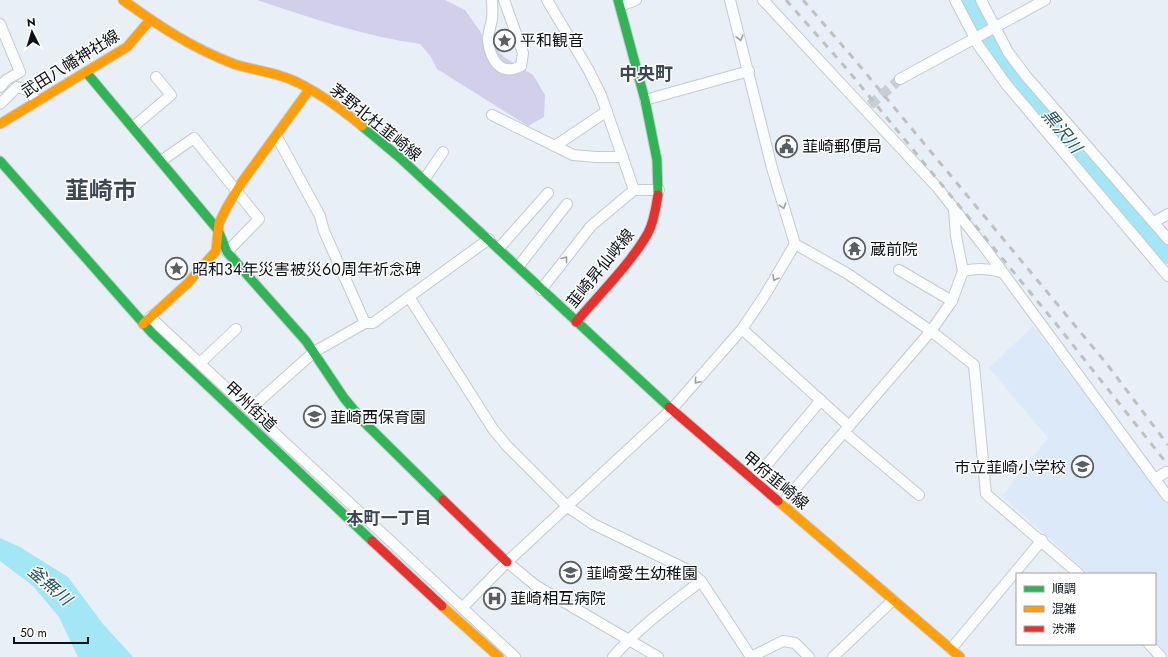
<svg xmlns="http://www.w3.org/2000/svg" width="1168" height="657" font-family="Jost,'Noto Sans JP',sans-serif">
	<rect width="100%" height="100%" fill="#e9eff6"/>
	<!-- built -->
	<path fill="#dce9f9" d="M 1033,326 L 1168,504 L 1168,656 L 1155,640 L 1155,574 L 1089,574 L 1002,496 L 1048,438 L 989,368 Z"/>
	<!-- green -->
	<path fill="#d2cfeb" d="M 257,0 L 445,0 L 465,10 L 482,34 L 504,57 L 533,75 L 545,95 L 544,117 L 528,126 L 437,69 L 431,57 L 420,44 C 363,36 311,18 257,0 Z"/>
	<!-- water -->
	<path fill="#a3e6f5" d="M 0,538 L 20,547 L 68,577 L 103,624 L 133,657 L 78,657 L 59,617 L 33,586 L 0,561 Z"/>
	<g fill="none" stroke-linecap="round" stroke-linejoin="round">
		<!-- river -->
		<path stroke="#a3e6f5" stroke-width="18" d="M 966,0 L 996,53 L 1168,255"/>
		<!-- street-tunnel -->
		<path stroke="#c8ced5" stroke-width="10" stroke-dasharray="10 5" stroke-linecap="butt" d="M 870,105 L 900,79"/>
		<defs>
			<g id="street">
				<path d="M 492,0 C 492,6 493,12 492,19 C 491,26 488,32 488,40 C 490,59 500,77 521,66 L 523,53 L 504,0"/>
				<path d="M 547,0 L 588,69 L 601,95 L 634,190 L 659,190"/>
				<path d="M 730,0 L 772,168 L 795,244 L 848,274 L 931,331 L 974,365 L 986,494 L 1079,574"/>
				<path d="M 763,0 L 937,187 L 985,248 L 1168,497"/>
				<path d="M 955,0 L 975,38"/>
				<path d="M 981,0 L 1008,52 L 1026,76 L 1168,239"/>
				<path d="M 620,6 L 636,0"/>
				<path d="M 0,24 L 20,72 L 6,80 L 0,87"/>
				<path d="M 974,39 L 1006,84 L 1168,276"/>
				<path d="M 900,79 L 1045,0"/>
				<path d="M 645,100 L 749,71"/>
				<path d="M 0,104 L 17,87 L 27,90 L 37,101"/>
				<path d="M 492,115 L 573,155 L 596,157 L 623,157"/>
				<path d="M 133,127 L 171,95 L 156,77"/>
				<path d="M 277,137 L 320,216 L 324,231 L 365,323"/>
				<path d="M 555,146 L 607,111"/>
				<path d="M 161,161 L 194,138 L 259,219 L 227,252"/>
				<path d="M 424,180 L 443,152"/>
				<path d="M 954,209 L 956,236 L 963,271"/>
				<path d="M 1154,222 L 1168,214"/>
				<path d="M 499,248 L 548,193"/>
				<path d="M 518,267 L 567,204"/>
				<path d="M 899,270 L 952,301"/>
				<path d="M 541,290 L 591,226 L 634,190"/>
				<path d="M 409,297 L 493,429 L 507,446 L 568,507 L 593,524 L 688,570 L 701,581 L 751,657 L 783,641 L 795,643 L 809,657"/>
				<path d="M 150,317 L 515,657"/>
				<path d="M 742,329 L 849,426"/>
				<path d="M 200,363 L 236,329"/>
				<path d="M 250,409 L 314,352 L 365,323 L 373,323 L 489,239"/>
				<path d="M 844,432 L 919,495"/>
				<path d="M 1155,479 L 1166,472"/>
				<path d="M 754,480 L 821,400"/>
				<path d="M 782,504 L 931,331 L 952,301 L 963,271 C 977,268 988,268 1001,272"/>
				<path d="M 507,562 L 535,585 L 658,657"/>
				<path d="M 463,607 L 507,562 L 672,409 L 742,329 L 765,295 L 795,244"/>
				<path d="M 1149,644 L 1161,657"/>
				<path d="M 951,649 L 1042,540"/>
				<path d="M 613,657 C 639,627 670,605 701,581"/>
				<path d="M 833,657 L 893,600"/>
			</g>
			<g id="fast">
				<path d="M 618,0 L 645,100 L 657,160 L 658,195"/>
				<path d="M 86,72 L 218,230 L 227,252 L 306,341 L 344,398 L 364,422 L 443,500"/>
				<path d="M 362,126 L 399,157 L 669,407"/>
				<path d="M 0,161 L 152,333 L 372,541"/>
			</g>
			<g id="slow">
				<path d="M 123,0 C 159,26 192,48 234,64 C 249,69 266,71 281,76 C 308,84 340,108 362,126"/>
				<path d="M 0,124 L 127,47 L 150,20"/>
				<path d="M 143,324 L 188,283 L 216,251 L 219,223 L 227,207 L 242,182 L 309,90"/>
				<path d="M 778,501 L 960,657"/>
				<path d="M 442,606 L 499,657"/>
			</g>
			<g id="jam">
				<path d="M 576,322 C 598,296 632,262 648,233 C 654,222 656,207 658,195"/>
				<path d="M 669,407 L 778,501"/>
				<path d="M 443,500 L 507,562"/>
				<path d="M 372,541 L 442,606"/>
			</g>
		</defs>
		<!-- street casing -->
		<use href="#street" stroke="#c4cad0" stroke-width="12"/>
		<!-- fast casing -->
		<use href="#fast" stroke="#c4cad0" stroke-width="11"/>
		<!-- slow casing -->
		<use href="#slow" stroke="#c4cad0" stroke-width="11"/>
		<!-- jam casing -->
		<use href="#jam" stroke="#c4cad0" stroke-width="11"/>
		<!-- street -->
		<use href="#street" stroke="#fcfdfe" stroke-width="10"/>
		<!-- fast -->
		<use href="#fast" stroke="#30b455" stroke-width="9"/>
		<!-- slow -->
		<use href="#slow" stroke="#ff9f0a" stroke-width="9"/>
		<!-- jam -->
		<use href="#jam" stroke="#e5322d" stroke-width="9"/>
		<!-- rail -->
		<g stroke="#bec0c2" stroke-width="3" stroke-dasharray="7 7" stroke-linecap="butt">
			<path d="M 786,0 L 846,68 L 1057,325 L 1168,465"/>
			<path d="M 803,0 L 854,59 L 1106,363 L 1168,445"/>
		</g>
	</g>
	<!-- one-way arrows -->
	<defs><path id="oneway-chevron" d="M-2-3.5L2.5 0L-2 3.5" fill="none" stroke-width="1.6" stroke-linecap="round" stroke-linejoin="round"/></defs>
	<g stroke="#9c9fa2">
		<use href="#oneway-chevron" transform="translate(740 38) rotate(75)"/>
		<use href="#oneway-chevron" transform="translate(783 206) rotate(73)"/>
		<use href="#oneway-chevron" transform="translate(565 259) rotate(-52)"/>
		<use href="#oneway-chevron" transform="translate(775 278) rotate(120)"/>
		<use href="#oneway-chevron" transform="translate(697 381) rotate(131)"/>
	</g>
	<!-- icons -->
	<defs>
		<symbol id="sight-ring" viewBox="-11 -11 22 22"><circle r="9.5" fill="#fff" stroke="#595f65" stroke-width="1.5"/><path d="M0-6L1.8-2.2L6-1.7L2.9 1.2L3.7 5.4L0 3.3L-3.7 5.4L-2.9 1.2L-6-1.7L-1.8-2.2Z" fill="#595f65"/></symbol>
		<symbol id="civic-ring" viewBox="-11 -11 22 22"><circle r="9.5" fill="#fff" stroke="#595f65" stroke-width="1.5"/><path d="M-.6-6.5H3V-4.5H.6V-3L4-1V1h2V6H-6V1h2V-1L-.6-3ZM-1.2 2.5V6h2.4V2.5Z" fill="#595f65"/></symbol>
		<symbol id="temple-ring" viewBox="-11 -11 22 22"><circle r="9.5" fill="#fff" stroke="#595f65" stroke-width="1.5"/><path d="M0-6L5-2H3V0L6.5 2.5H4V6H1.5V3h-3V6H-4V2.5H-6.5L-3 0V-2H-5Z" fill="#595f65"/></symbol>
		<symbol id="school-ring" viewBox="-11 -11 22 22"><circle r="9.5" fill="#fff" stroke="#595f65" stroke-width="1.5"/><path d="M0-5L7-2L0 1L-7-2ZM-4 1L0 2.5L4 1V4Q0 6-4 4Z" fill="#595f65"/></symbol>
		<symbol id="hospital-ring" viewBox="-11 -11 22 22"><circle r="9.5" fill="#fff" stroke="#595f65" stroke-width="1.5"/><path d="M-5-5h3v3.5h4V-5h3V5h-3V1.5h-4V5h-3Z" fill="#595f65"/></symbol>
	</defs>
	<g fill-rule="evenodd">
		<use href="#sight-ring" x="492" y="28" width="25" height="25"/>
		<use href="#civic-ring" x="774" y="134" width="25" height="25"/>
		<use href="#temple-ring" x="842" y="236" width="25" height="25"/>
		<use href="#sight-ring" x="164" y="256" width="25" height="25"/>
		<use href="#school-ring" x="302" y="404" width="25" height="25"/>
		<use href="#school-ring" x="1070" y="454" width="25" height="25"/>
		<use href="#school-ring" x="558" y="560" width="25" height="25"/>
		<use href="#hospital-ring" x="482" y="586" width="25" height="25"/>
	</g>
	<g text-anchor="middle" stroke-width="3" stroke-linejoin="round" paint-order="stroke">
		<!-- poi labels -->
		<g font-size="16" fill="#0c1117" stroke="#fff" text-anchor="start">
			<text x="520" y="46">平和観音</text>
			<text x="802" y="152">韮崎郵便局</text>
			<text x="870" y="255">蔵前院</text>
			<text x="192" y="275">昭和34年災害被災60周年祈念碑</text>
			<text x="330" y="423">韮崎西保育園</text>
			<text x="1066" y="473" text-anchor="end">市立韮崎小学校</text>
			<text x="586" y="579">韮崎愛生幼稚園</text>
			<text x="510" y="604">韮崎相互病院</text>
		</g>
		<!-- street labels -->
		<g font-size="16" fill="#0c1117" stroke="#fff">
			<text transform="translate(70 63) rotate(-32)" y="6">武田八幡神社線</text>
			<text transform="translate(376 122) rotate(39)" y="6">茅野北杜韮崎線</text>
			<text transform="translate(600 268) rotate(-51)" y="6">韮崎昇仙峡線</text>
			<text transform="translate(251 406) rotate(43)" y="6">甲州街道</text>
			<text transform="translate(776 480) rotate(40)" y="6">甲府韮崎線</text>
		</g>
		<!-- water labels -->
		<g font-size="17" font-style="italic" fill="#255058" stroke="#fff">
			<text transform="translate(1062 131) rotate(50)" y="6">黒沢川</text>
			<text transform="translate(50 585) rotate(41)" y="6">釜無川</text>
		</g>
		<!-- neighbourhood labels -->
		<g font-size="17" font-weight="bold" fill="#3d4857" stroke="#fff">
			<text x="389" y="524">本町一丁目</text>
		</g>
		<!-- quarter labels -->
		<g font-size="18" font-weight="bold" fill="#3d4857" stroke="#fff">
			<text x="646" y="80">中央町</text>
		</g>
		<!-- town labels -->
		<g font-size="24" font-weight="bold" fill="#3d4857" stroke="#fff">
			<text x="101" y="199">韮崎市</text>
		</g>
	</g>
	<!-- legend -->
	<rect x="1016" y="573" width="140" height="72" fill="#ffffff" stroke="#9ea0a2"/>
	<rect x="1024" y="586" width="20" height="6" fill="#30b455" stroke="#9ea0a2"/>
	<text x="1052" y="593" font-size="12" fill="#0c1117">順調</text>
	<rect x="1024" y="606" width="20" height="6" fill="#ff9f0a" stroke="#9ea0a2"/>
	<text x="1052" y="613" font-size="12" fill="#0c1117">混雑</text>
	<rect x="1024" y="626" width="20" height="6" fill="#e5322d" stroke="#9ea0a2"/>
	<text x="1052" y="633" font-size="12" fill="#0c1117">渋滞</text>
	<!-- north arrow -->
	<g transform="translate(32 32) rotate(355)" stroke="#ffffff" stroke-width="3" paint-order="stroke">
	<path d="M0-3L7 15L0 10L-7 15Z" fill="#0c1117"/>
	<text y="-6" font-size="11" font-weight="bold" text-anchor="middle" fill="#0c1117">N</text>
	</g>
	<!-- scale -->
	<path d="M14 637v6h74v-6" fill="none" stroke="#0c1117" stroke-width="2"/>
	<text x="20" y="637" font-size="12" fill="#0c1117" stroke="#ffffff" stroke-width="3" paint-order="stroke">50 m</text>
</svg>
